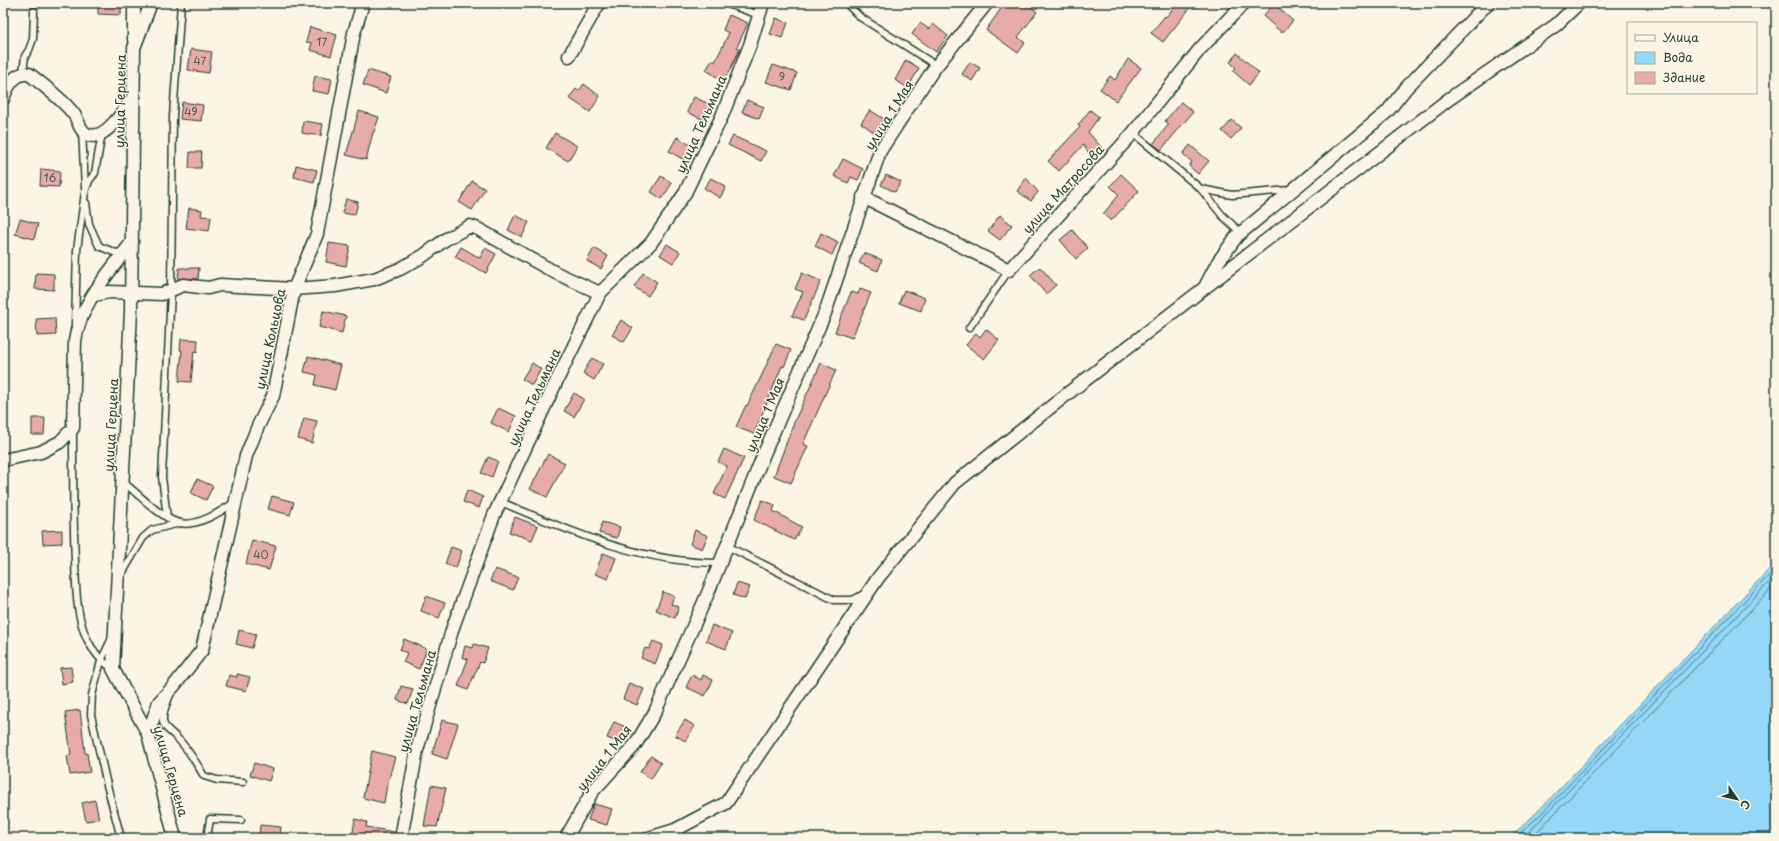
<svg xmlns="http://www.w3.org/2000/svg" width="1779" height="841" font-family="'Playpen Sans',sans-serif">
	<rect width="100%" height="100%" fill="#fcf5e5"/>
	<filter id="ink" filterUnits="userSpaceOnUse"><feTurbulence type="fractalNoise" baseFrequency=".025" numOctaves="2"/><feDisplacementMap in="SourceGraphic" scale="8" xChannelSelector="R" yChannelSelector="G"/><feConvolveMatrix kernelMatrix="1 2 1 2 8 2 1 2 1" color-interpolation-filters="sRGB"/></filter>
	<g filter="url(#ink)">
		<!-- water -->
		<path fill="#94d7f6" stroke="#6599a8" d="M 1776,562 L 1776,838 L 1510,838 L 1539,810 Z"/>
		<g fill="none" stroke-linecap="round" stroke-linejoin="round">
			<!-- shore -->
			<g stroke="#4e7b82" stroke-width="1">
				<path d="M 1515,838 L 1542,813 L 1776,568"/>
				<path d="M 1523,838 L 1776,575"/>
				<path d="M 1531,838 L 1776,584"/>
			</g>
		</g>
		<!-- building -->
		<g fill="#e7acaa" stroke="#1f3d34">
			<path d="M 98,3 L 121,3 L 121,15 L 98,14 Z"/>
			<path d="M 1005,3 L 1026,3 L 1037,12 L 1018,37 L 1025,43 L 1018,53 L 986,30 Z"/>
			<path d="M 1178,3 L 1194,3 L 1163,42 L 1151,33 L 1165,16 L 1166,17 Z"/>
			<path d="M 1274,4 L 1293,21 L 1282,33 L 1263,16 Z"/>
			<path d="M 729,15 L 748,23 L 737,47 L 740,49 L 730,70 L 723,81 L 706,70 L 712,60 L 715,62 L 729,33 L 723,30 Z"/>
			<path d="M 776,18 L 788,23 L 782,38 L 770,34 Z"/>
			<path d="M 920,23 L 929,29 L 933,24 L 948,36 L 936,52 L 912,34 Z"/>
			<path d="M 310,27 L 337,35 L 331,56 L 310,50 L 312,43 L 306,42 Z"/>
			<path d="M 191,49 L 212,52 L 209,73 L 188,70 Z"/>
			<path d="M 1237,53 L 1259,73 L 1249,85 L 1233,71 L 1236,68 L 1230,62 Z"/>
			<path d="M 1128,59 L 1141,68 L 1116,101 L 1100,89 L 1110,76 L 1115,80 Z"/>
			<path d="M 906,60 L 919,68 L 908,88 L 895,80 Z"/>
			<path d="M 970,62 L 980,68 L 972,81 L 962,74 Z"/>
			<path d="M 773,65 L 797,73 L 791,90 L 766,82 Z"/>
			<path d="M 368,70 L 391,77 L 386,93 L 363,85 Z"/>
			<path d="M 315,76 L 332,79 L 329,94 L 312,91 Z"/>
			<path d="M 584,84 L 600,96 L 590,112 L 569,98 L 576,89 L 579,91 Z"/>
			<path d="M 694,97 L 711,105 L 704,120 L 687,112 Z"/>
			<path d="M 747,100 L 764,107 L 759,119 L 742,112 Z"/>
			<path d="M 182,102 L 203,105 L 201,121 L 180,119 Z"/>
			<path d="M 1181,102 L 1193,112 L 1161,150 L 1153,144 L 1169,124 L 1165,121 Z"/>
			<path d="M 870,110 L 884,119 L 875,133 L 861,123 Z"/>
			<path d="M 1090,110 L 1099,117 L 1088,132 L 1102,148 L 1092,157 L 1083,145 L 1059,171 L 1048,161 L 1080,127 L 1078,125 Z"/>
			<path d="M 359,111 L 379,117 L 374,132 L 373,132 L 366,160 L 346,155 Z"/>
			<path d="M 1232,120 L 1241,128 L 1231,139 L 1222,131 Z"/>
			<path d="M 303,121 L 323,124 L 321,136 L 302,133 Z"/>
			<path d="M 555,133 L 577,146 L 568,161 L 546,148 Z"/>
			<path d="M 733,136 L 766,151 L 761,161 L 728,145 Z"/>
			<path d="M 677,137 L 692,146 L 684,160 L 669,151 Z"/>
			<path d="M 1190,145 L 1209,161 L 1198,174 L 1189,166 L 1192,162 L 1183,154 Z"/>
			<path d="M 190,152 L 202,152 L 201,168 L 189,168 Z"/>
			<path d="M 843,159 L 863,169 L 858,180 L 851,177 L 848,183 L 834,176 Z"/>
			<path d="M 296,165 L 317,170 L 314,182 L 294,177 Z"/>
			<path d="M 41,169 L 60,171 L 59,187 L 40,186 Z"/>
			<path d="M 1121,174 L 1139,191 L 1111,221 L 1103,214 L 1119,195 L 1110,186 Z"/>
			<path d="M 886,175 L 901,182 L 895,192 L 881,185 Z"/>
			<path d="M 661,176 L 672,183 L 662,199 L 651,192 Z"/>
			<path d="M 711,178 L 726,187 L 720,198 L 704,188 Z"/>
			<path d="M 1026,178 L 1038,192 L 1031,201 L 1017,191 Z"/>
			<path d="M 472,181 L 485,189 L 472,210 L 459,202 Z"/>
			<path d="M 346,199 L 358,202 L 355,215 L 342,213 Z"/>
			<path d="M 189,208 L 202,210 L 201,216 L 211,217 L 209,231 L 186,228 Z"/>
			<path d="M 515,215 L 529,222 L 522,237 L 508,230 Z"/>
			<path d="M 1000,215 L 1012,225 L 1000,240 L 988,231 Z"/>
			<path d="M 20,219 L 38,224 L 34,239 L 15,234 Z"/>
			<path d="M 1072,230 L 1088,248 L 1076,259 L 1060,240 Z"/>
			<path d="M 821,233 L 838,242 L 832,255 L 815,246 Z"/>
			<path d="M 329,243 L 350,246 L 346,266 L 326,262 Z"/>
			<path d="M 667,244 L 680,252 L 673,263 L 660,255 Z"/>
			<path d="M 461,247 L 480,258 L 485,248 L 496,254 L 486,273 L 455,257 Z"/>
			<path d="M 594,248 L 608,256 L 601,269 L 587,261 Z"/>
			<path d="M 864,253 L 882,260 L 878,271 L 859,263 Z"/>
			<path d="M 1040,267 L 1056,285 L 1046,294 L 1030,275 Z"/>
			<path d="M 179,268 L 199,268 L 198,279 L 184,278 L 178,279 Z"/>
			<path d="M 36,273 L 54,274 L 54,290 L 35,289 Z"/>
			<path d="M 643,273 L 657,282 L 648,296 L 634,287 Z"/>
			<path d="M 802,273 L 821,281 L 804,320 L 792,316 L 803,292 L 795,289 Z"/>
			<path d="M 860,289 L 871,293 L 852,338 L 835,332 L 851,292 L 858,294 Z"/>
			<path d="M 904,290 L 925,298 L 921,311 L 899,303 Z"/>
			<path d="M 323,311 L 346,316 L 342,333 L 319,327 Z"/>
			<path d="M 55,318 L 56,335 L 37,336 L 36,319 Z"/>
			<path d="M 621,320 L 633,328 L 624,342 L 612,335 Z"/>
			<path d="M 986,329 L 999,340 L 984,359 L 966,345 L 976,333 L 980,337 Z"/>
			<path d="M 181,339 L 198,340 L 197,352 L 194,351 L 191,382 L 179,381 L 182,350 L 180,350 Z"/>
			<path d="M 776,344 L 791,350 L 784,367 L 782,366 L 754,434 L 736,427 L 746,405 L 747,406 L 760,379 Z"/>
			<path d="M 308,356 L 341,365 L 335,390 L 315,385 L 317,375 L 304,372 Z"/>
			<path d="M 592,358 L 603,364 L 594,380 L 583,373 Z"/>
			<path d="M 532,363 L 541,369 L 532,385 L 522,379 Z"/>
			<path d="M 821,363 L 836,370 L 803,444 L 808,446 L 791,483 L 774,476 L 795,420 Z"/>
			<path d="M 574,393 L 584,399 L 574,417 L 564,411 Z"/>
			<path d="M 498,408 L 516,416 L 509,432 L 491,423 Z"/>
			<path d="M 32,418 L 45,418 L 44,435 L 32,435 Z"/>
			<path d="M 304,418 L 317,421 L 312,443 L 298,439 Z"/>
			<path d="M 724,449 L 744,458 L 725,499 L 714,494 L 727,466 L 718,462 Z"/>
			<path d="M 548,454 L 565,463 L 547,497 L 530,489 Z"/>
			<path d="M 488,457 L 498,461 L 492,477 L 481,473 Z"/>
			<path d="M 197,479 L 213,486 L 206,500 L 191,493 Z"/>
			<path d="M 467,490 L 483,497 L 479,508 L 463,502 Z"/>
			<path d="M 272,496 L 294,502 L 290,515 L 268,509 Z"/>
			<path d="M 762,500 L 775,505 L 773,511 L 802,527 L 794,540 L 754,520 Z"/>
			<path d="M 515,517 L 538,526 L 532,540 L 509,532 Z"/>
			<path d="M 602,522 L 620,527 L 617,538 L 599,533 Z"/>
			<path d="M 62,530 L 62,543 L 43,544 L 42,531 Z"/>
			<path d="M 695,530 L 708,536 L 702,549 L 690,544 Z"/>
			<path d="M 252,540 L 276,546 L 269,570 L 246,564 Z"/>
			<path d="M 451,547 L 462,551 L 456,568 L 445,564 Z"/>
			<path d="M 603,553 L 616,558 L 608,579 L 595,574 Z"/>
			<path d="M 495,569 L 518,577 L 513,590 L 490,581 Z"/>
			<path d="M 737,583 L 750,587 L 745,599 L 733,595 Z"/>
			<path d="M 663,592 L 674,596 L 671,604 L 679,607 L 675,618 L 656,610 Z"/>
			<path d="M 426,596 L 445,603 L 439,618 L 421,611 Z"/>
			<path d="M 712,625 L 732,633 L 726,649 L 706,641 Z"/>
			<path d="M 239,630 L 256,634 L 252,648 L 236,644 Z"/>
			<path d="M 404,639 L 427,649 L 419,669 L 403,662 L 407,653 L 400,650 Z"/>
			<path d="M 653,641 L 663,645 L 655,664 L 641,658 L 645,648 L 649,649 Z"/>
			<path d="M 474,644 L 488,648 L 483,663 L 480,662 L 468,690 L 458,686 L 468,659 L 462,657 L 465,646 L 473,648 Z"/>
			<path d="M 71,667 L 73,682 L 62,684 L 60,668 Z"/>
			<path d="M 237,674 L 250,677 L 246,691 L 226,686 L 229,675 L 237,677 Z"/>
			<path d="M 692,675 L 701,680 L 703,675 L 713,680 L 705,696 L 686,687 Z"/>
			<path d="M 629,683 L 644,689 L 637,705 L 623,699 Z"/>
			<path d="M 401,686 L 413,689 L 408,704 L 397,700 Z"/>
			<path d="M 80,710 L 85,753 L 87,753 L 90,772 L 70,775 L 67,756 L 71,755 L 65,712 Z"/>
			<path d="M 442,720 L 458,724 L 447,759 L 432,754 Z"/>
			<path d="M 685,720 L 695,726 L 685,741 L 675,735 Z"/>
			<path d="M 614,722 L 626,727 L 619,743 L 607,738 Z"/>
			<path d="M 372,751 L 395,757 L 386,790 L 384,803 L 363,798 Z"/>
			<path d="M 651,756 L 661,763 L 651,779 L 640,772 Z"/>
			<path d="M 254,763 L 273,769 L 269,781 L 250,775 Z"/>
			<path d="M 431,785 L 446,788 L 437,827 L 424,826 Z"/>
			<path d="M 95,800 L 99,819 L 86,821 L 82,803 Z"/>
			<path d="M 594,804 L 612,809 L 607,825 L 588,820 Z"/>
			<path d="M 355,819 L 367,822 L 366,827 L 394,832 L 394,838 L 352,838 Z"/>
			<path d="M 260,825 L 281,827 L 280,838 L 259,838 Z"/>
		</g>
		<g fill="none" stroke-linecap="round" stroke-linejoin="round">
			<defs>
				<g id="service">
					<path d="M 725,3 L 759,15"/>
					<path d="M 846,3 L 860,17 L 937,66"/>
					<path d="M 23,73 L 25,56 L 29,50 L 33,39 L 34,11"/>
					<path d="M 82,131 L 85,188"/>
					<path d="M 1133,133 L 1201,189 L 1222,215 L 1241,233"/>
					<path d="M 1201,189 L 1232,195 L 1289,190"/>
					<path d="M 86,203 L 89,224 L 99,246 L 116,253 L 123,252"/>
					<path d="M 75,325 L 77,250 L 85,192 L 89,181 L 95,173 L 102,133"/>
					<path d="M 969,328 L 1009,270"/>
					<path d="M 73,430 C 73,474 73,517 75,561 C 76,587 76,616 87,639 C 93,652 101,661 113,669"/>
					<path d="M 122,481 C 136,492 163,520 180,523 C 197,527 220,512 234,503"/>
					<path d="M 501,502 C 571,532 642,563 720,563"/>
					<path d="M 167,517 L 162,477 L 171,291 L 173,116 L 181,3"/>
					<path d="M 727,546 L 834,600 L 853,600 L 864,594"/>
					<path d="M 120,577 L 143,538 L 152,530 L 180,523"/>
					<path d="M 112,638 L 101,661 L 92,695 L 91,715 L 107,785 L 121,838"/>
					<path d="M 170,695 C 167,703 162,712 163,722 C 165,729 170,731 175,736 C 187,747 196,762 204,776 L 217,780 L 243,782"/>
					<path d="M 207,838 L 210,819 L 241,820"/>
				</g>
				<g id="minor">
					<path d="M 134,3 L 134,40"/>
					<path d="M 151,3 L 134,48 L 131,312 L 113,669 L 148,734 L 175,838"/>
					<path d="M 569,56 L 599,3"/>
					<path d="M 3,99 C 7,87 14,72 29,74 C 43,85 62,99 73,113 C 78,119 79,128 84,132 C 101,148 125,109 134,97"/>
					<path d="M 863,197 L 1009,270 L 1133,133 L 1200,49 L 1244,3"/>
					<path d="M 1206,285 L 1218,262 L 1237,236 L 1387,112 L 1406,88 L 1488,3"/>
					<path d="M 94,295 L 110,292 L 162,294 L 183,285 L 208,288 L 220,285 L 294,289 L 335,286 L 374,279 L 400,269 L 423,256 L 446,239 L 470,226 L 478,229 L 556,273 L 600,293"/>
					<path d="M 3,460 L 41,452 L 60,442 L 73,428 L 75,341 C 80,303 110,272 132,242"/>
					<path d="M 148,734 L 159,702 L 173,687 L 202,650 L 246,456 L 258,426 L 273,396 L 294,289 L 317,234 L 354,33 L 363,3"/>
					<path d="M 401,838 L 417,750 L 453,627 L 494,515 L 558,378 L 600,293 L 651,243 L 685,193 L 722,116 L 750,45 L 763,3"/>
					<path d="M 566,838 L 592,792 L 635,745 L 655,712 L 708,593 L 763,456 L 825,313 L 880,151 L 933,70 L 987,3"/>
					<path d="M 649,838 L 675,830 L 726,803 L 878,578 L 955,483 L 1071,391 L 1449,99 L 1556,25 L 1579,3"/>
				</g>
			</defs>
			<!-- service casing -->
			<use href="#service" stroke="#1f3d34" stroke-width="9"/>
			<!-- minor casing -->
			<use href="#minor" stroke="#1f3d34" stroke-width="15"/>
			<!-- service -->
			<use href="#service" stroke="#fcf5e5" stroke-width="6"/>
			<!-- minor -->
			<use href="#minor" stroke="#fcf5e5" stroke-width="12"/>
		</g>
	</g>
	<g text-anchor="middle" stroke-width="3" stroke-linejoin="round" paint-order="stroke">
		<!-- number labels -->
		<g font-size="11" fill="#515952">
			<text x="322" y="46">17</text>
			<text x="200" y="65">47</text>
			<text x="782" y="81">9</text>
			<text x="191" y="116">49</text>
			<text x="50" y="182">16</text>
			<text x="261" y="559">40</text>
		</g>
		<!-- street labels -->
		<g font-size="13" fill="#1f3d34" stroke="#fcf5e5">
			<text transform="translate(120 101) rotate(-89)" y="5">улица Герцена</text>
			<text transform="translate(889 115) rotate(-58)" y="5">улица 1 Мая</text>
			<text transform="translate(701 124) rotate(-66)" y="5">улица Тельмана</text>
			<text transform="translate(1063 189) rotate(-48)" y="5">улица Матросова</text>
			<text transform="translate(270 339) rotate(-78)" y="5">улица Кольцова</text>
			<text transform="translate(534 397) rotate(-65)" y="5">улица Тельмана</text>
			<text transform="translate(765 415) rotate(-67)" y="5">улица 1 Мая</text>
			<text transform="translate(111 425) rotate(-87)" y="5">улица Герцена</text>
			<text transform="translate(417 701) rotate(-74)" y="5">улица Тельмана</text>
			<text transform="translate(604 758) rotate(-52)" y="5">улица 1 Мая</text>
			<text transform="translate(171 771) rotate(74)" y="5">улица Герцена</text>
		</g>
	</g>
	<!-- margin -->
	<rect width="1779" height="841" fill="none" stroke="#fcf5e5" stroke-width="16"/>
	<rect x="8" y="8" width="1763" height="825" fill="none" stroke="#1f3d34" stroke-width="1.5" filter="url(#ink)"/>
	<!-- legend -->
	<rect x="1627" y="22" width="130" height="72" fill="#fcf5e5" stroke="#a4ab9e"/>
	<rect x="1635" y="35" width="20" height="6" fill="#fcf5e5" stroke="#a4ab9e"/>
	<text x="1663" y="42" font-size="12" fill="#1f3d34">Улица</text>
	<rect x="1635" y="52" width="20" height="12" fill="#94d7f6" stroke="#a4ab9e"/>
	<text x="1663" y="62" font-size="12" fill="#1f3d34">Вода</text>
	<rect x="1635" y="72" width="20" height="12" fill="#e7acaa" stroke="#a4ab9e"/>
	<text x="1663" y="82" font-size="12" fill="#1f3d34">Здание</text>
	<!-- north arrow -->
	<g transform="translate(1737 799) rotate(124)" stroke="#fcf5e5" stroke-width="3" paint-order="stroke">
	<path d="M0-3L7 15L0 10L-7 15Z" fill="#1f3d34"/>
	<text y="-6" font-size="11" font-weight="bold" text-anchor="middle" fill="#1f3d34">С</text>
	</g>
</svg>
